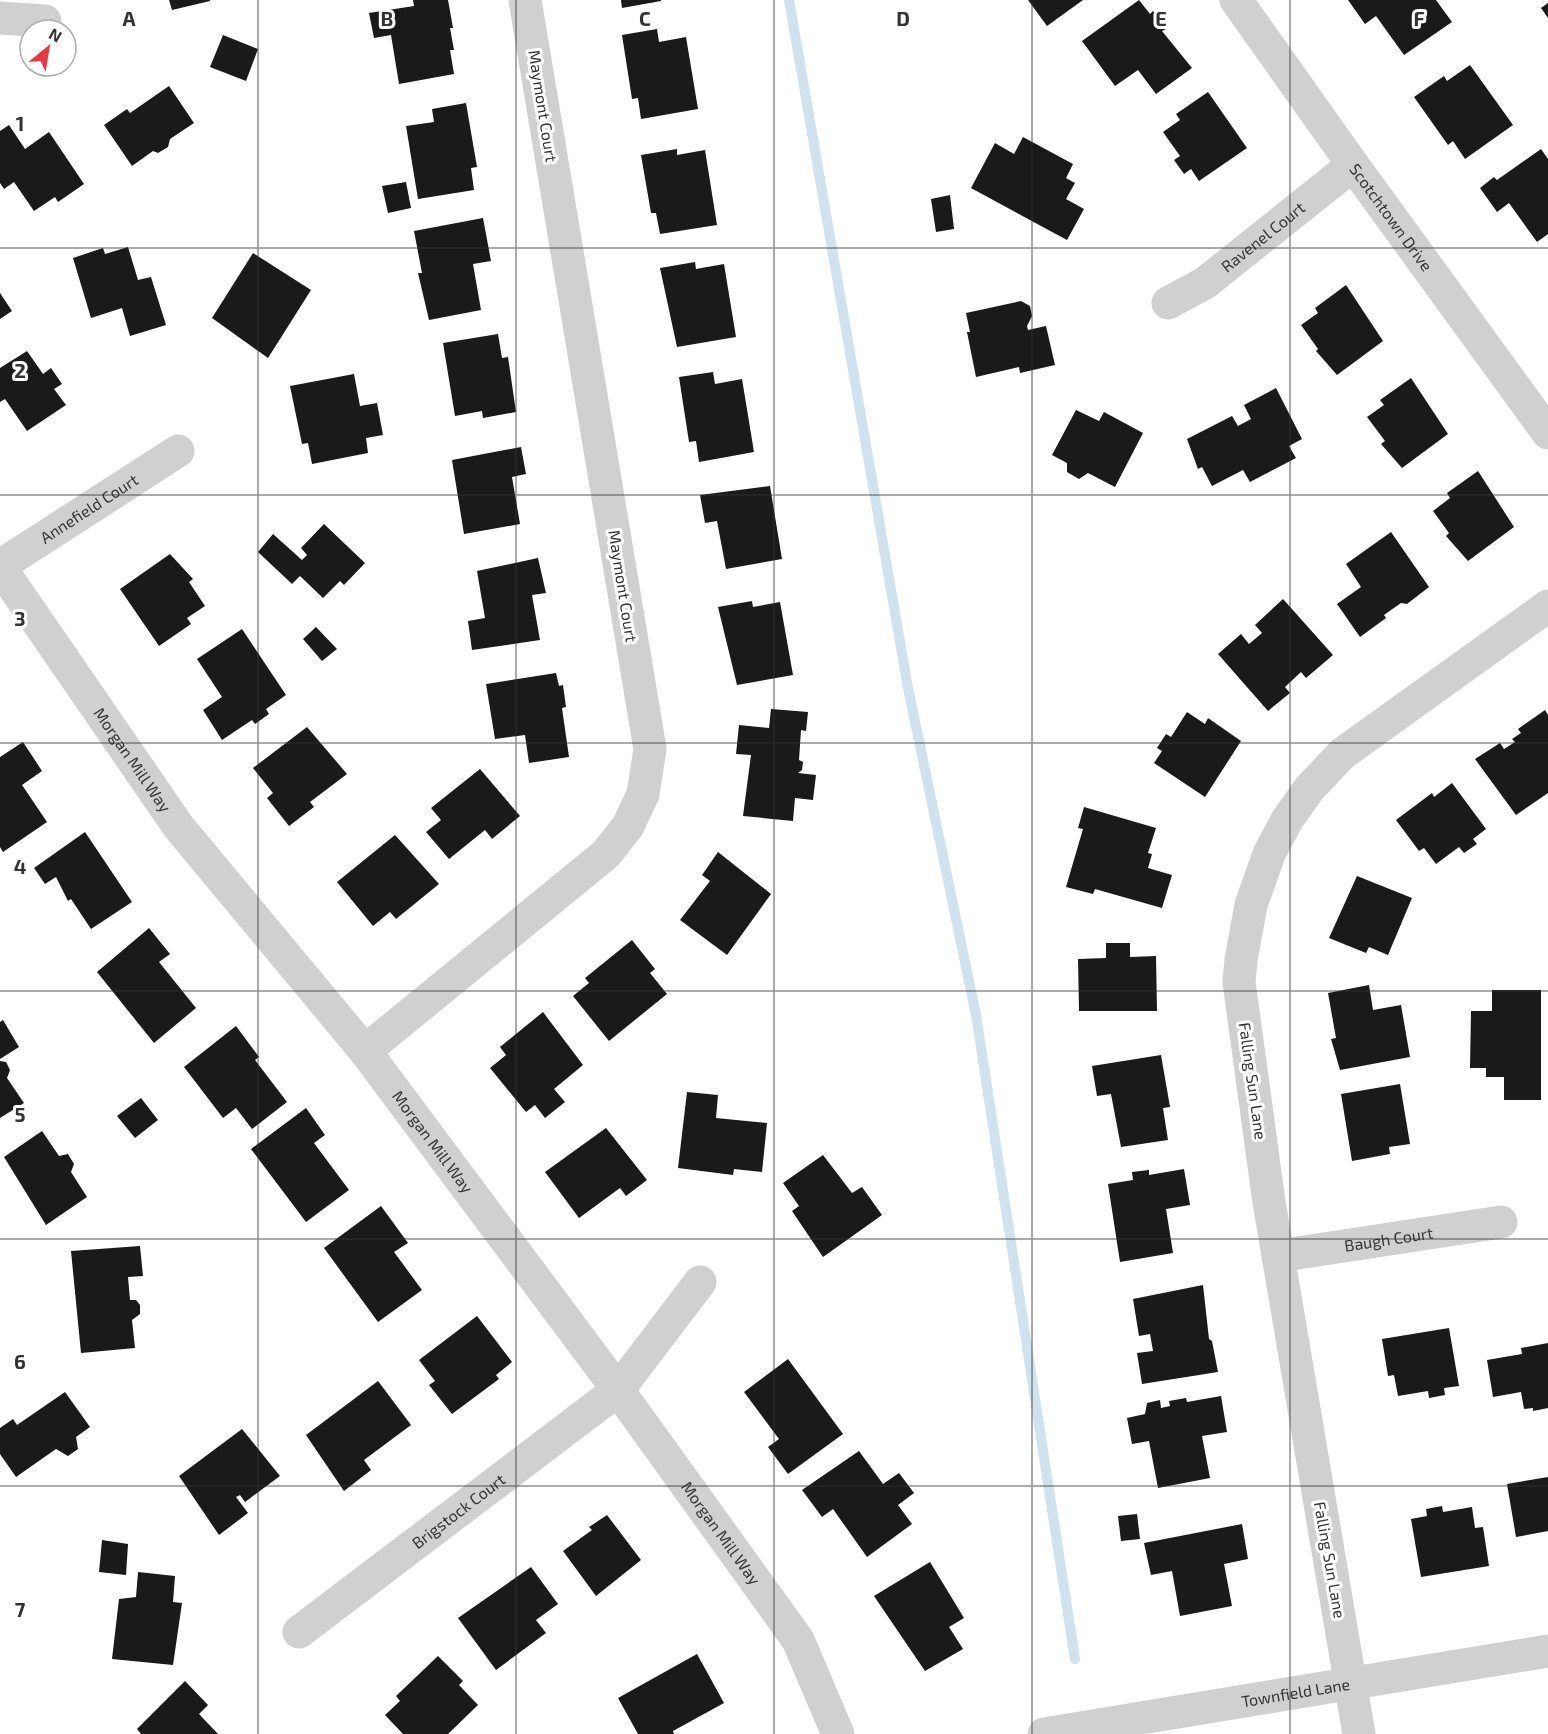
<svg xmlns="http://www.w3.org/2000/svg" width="1548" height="1734" font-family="'Exo 2',sans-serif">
	<rect width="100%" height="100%" fill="#fff"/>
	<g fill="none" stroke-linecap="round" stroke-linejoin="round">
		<!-- stream -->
		<path stroke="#cfe2ee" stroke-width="10" d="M 789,0 L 908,688 L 976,1015 L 1075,1659"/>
	</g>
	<!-- building -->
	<g fill="#1a1a1a">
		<path d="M 169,0 L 210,0 L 210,1 L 172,10 Z"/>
		<path d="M 413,0 L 448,0 L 453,28 L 450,28 L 454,50 L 450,50 L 454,74 L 399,84 L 391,35 L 374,38 L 369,13 L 414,6 Z"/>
		<path d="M 621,0 L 661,0 L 661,1 L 622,8 Z"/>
		<path d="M 1028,0 L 1083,0 L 1047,26 Z"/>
		<path d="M 1139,0 L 1150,14 L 1153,11 L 1166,29 L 1162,31 L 1192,68 L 1156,94 L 1138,70 L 1115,86 L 1082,41 Z"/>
		<path d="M 1348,0 L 1436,0 L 1452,22 L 1404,55 L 1376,16 L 1365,24 Z"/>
		<path d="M 1548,3 L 1548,18 L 1541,8 Z"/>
		<path d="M 657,29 L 659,42 L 686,37 L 698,109 L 641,119 L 638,98 L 632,99 L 622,35 Z"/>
		<path d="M 223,35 L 258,49 L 246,81 L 210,67 Z"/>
		<path d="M 1470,65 L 1513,125 L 1465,159 L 1453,141 L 1448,145 L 1414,97 L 1444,76 L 1447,81 Z"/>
		<path d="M 169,86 L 194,123 L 170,139 L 168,147 L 158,153 L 153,151 L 132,166 L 104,125 L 127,109 L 130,113 Z"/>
		<path d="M 1208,92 L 1247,148 L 1199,181 L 1191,169 L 1184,174 L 1174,160 L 1180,156 L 1163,132 L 1180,120 L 1176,114 Z"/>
		<path d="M 466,103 L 477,167 L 471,168 L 474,190 L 418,199 L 406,126 L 434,122 L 432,109 Z"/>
		<path d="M 9,125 L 25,149 L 49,132 L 84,184 L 58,202 L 55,197 L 34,211 L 14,182 L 4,189 L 0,183 L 0,131 Z"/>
		<path d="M 1023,137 L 1073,164 L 1066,178 L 1075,183 L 1066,199 L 1084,209 L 1067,240 L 971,188 L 995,143 L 1014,154 Z"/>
		<path d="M 677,149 L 677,155 L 705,150 L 717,225 L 660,234 L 656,213 L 651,213 L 641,155 Z"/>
		<path d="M 1541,149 L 1548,159 L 1548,234 L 1537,242 L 1509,203 L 1497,212 L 1480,188 L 1494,177 L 1497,180 Z"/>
		<path d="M 406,182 L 411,208 L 388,213 L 382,186 Z"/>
		<path d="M 950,195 L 954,229 L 936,232 L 931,199 Z"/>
		<path d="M 483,218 L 491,261 L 473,264 L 481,310 L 429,320 L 418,273 L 422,273 L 414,231 Z"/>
		<path d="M 128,247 L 138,280 L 151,277 L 166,325 L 130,336 L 122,308 L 91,318 L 73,258 L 103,248 L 105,254 Z"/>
		<path d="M 253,253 L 311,290 L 268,358 L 212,318 Z"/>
		<path d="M 695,262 L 696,269 L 724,264 L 736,337 L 677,347 L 660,268 Z"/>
		<path d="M 1346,285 L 1383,341 L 1337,375 L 1316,351 L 1318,349 L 1301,325 L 1318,313 L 1315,308 Z"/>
		<path d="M 0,293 L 12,311 L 0,319 Z"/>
		<path d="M 1021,301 L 1030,306 L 1032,316 L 1027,326 L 1028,330 L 1046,326 L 1055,365 L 1020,373 L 1019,367 L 976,377 L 967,332 L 970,332 L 966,313 Z"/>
		<path d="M 498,334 L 502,358 L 508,357 L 516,412 L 483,418 L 482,411 L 455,416 L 443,343 Z"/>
		<path d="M 27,351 L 43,374 L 51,368 L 62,384 L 54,389 L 66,405 L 27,431 L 5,399 L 0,402 L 0,368 Z"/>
		<path d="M 713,372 L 715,384 L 742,379 L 754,452 L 699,462 L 696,441 L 689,442 L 679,377 Z"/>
		<path d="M 354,374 L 360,406 L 377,403 L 383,435 L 366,438 L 368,453 L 312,464 L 308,443 L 302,444 L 290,386 Z"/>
		<path d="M 1411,378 L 1448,434 L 1402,468 L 1381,444 L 1385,441 L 1367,417 L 1384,405 L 1380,400 Z"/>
		<path d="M 1276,388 L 1302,439 L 1289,446 L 1296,458 L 1250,482 L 1243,470 L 1212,486 L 1202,467 L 1198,469 L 1187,439 L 1232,416 L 1238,426 L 1251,419 L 1244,405 Z"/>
		<path d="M 1076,410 L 1099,421 L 1104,412 L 1143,433 L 1115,487 L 1088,473 L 1079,479 L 1067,472 L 1067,463 L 1052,455 Z"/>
		<path d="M 521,447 L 526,474 L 512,477 L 520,524 L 464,534 L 452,460 Z"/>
		<path d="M 1478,471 L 1514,527 L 1468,561 L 1446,536 L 1449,533 L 1433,511 L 1450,498 L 1447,493 Z"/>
		<path d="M 770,486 L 782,559 L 726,569 L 717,521 L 705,523 L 700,495 Z"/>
		<path d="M 324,524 L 365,563 L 344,585 L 340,581 L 323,598 L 300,576 L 292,584 L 258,552 L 273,534 L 302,560 L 307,555 L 301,548 Z"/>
		<path d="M 1391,532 L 1429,587 L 1407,604 L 1401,603 L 1384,615 L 1386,618 L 1360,637 L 1337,604 L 1361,587 L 1346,564 Z"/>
		<path d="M 170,554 L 193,579 L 189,582 L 205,606 L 187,618 L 191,624 L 159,646 L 120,589 Z"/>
		<path d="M 538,558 L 546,593 L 532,595 L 540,640 L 472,650 L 468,621 L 485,618 L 477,571 Z"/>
		<path d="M 1283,599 L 1333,655 L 1306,678 L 1301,672 L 1285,687 L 1290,693 L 1268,711 L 1218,654 L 1241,634 L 1249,644 L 1262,633 L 1255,625 Z"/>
		<path d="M 752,601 L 753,607 L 780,602 L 793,675 L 737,685 L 718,607 Z"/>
		<path d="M 316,627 L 337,649 L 322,661 L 303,639 Z"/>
		<path d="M 242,629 L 286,695 L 266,709 L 269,714 L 255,724 L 252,720 L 222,740 L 203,710 L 222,697 L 197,659 Z"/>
		<path d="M 556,673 L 559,686 L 563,685 L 566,707 L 562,708 L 569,757 L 529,763 L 525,735 L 495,739 L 486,684 Z"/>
		<path d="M 771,709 L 808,712 L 806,731 L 801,730 L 799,760 L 803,762 L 802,770 L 798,773 L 816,775 L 813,800 L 795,798 L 793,821 L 743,816 L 751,755 L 736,754 L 739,725 L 769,728 Z"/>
		<path d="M 1545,710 L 1548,715 L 1548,793 L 1516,815 L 1475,759 L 1500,743 L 1504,749 L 1515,742 L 1512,739 L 1521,733 L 1518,729 Z"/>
		<path d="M 1187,712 L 1205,724 L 1208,718 L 1241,741 L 1205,797 L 1154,763 L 1162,751 L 1157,748 L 1166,734 L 1171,737 Z"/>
		<path d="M 307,727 L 347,774 L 310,802 L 314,807 L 289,826 L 267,798 L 273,793 L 253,768 Z"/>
		<path d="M 23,742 L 42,771 L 22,785 L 47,822 L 3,852 L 0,847 L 0,757 Z"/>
		<path d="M 480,769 L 520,816 L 492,839 L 485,830 L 449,859 L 426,832 L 441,820 L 431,808 Z"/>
		<path d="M 1452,783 L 1486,829 L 1473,839 L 1477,844 L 1464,853 L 1459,847 L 1436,864 L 1424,848 L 1419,851 L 1396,820 L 1432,793 L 1434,797 Z"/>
		<path d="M 1084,807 L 1156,828 L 1148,853 L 1152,854 L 1148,868 L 1172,875 L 1162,908 L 1095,889 L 1093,894 L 1066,887 L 1083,829 L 1078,828 Z"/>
		<path d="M 85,832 L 132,902 L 91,929 L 71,899 L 68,901 L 56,877 L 45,884 L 34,868 Z"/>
		<path d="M 395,835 L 439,884 L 396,919 L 390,912 L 373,926 L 337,882 Z"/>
		<path d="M 718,852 L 771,894 L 727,955 L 680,920 L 710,881 L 702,875 Z"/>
		<path d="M 1357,876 L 1412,898 L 1388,955 L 1369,947 L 1366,953 L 1329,938 Z"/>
		<path d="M 149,928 L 170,954 L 159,962 L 196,1008 L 154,1043 L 97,972 Z"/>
		<path d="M 632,940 L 655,969 L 650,973 L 667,994 L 609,1041 L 573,996 L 589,983 L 585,978 Z"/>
		<path d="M 1106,943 L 1130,943 L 1130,957 L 1156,956 L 1157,1011 L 1079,1011 L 1078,959 L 1106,958 Z"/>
		<path d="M 1369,985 L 1373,1010 L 1401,1005 L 1410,1057 L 1340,1070 L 1331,1039 L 1336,1038 L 1328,993 Z"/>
		<path d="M 1492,990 L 1541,990 L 1541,1100 L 1504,1100 L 1504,1077 L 1486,1077 L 1486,1068 L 1470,1068 L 1471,1011 L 1492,1011 Z"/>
		<path d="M 543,1012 L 583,1065 L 554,1089 L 565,1102 L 545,1118 L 535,1105 L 526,1112 L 490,1068 L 506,1055 L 500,1047 Z"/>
		<path d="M 3,1020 L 19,1047 L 0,1059 L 0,1022 Z"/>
		<path d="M 236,1026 L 259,1057 L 255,1060 L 287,1102 L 252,1129 L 236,1108 L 223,1118 L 184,1067 Z"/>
		<path d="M 1161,1055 L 1170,1107 L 1163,1108 L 1168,1140 L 1121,1147 L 1111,1094 L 1097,1096 L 1092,1066 Z"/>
		<path d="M 0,1061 L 6,1062 L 10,1070 L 7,1078 L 24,1103 L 0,1118 Z"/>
		<path d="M 1400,1084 L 1410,1144 L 1389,1147 L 1390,1154 L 1352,1161 L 1341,1094 Z"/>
		<path d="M 687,1092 L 718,1095 L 716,1118 L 767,1123 L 762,1172 L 734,1169 L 733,1175 L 678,1168 Z"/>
		<path d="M 141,1098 L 158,1120 L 135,1138 L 117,1116 Z"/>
		<path d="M 306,1108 L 325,1135 L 314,1143 L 349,1190 L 306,1222 L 251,1149 Z"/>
		<path d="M 606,1128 L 647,1180 L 626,1196 L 620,1188 L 579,1218 L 545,1172 Z"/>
		<path d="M 42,1131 L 59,1156 L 68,1154 L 74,1164 L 71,1172 L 87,1197 L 46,1225 L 4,1157 Z"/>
		<path d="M 823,1155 L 852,1193 L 862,1187 L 882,1215 L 823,1257 L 792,1211 L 799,1206 L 783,1183 Z"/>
		<path d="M 1184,1169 L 1190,1205 L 1166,1209 L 1173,1253 L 1120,1262 L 1108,1184 L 1133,1180 L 1132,1172 L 1149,1170 L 1149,1175 Z"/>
		<path d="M 381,1206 L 408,1243 L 394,1252 L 422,1290 L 378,1322 L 324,1248 Z"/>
		<path d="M 140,1246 L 143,1276 L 128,1277 L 130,1300 L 136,1300 L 140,1305 L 140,1314 L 132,1320 L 135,1348 L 81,1353 L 71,1251 Z"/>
		<path d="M 1203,1285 L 1209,1339 L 1212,1341 L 1218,1372 L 1142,1384 L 1137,1353 L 1153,1351 L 1150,1334 L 1139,1336 L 1133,1299 Z"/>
		<path d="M 477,1316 L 512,1362 L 496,1375 L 499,1379 L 452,1414 L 429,1385 L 435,1381 L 419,1360 Z"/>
		<path d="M 1449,1328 L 1459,1386 L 1444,1388 L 1445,1395 L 1429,1398 L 1428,1391 L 1398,1396 L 1394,1375 L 1388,1376 L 1382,1339 Z"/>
		<path d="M 1548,1343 L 1548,1408 L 1533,1411 L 1533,1408 L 1524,1409 L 1521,1392 L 1493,1397 L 1487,1360 L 1522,1354 L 1521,1348 Z"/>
		<path d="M 788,1359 L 843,1434 L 788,1474 L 768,1447 L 779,1439 L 744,1392 Z"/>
		<path d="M 378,1381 L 411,1425 L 364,1460 L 371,1470 L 344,1491 L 306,1435 Z"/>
		<path d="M 65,1392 L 90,1427 L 76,1437 L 78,1449 L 68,1456 L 56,1449 L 16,1477 L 0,1454 L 0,1428 L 13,1419 L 17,1425 Z"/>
		<path d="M 1221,1396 L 1227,1432 L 1202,1436 L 1210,1478 L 1158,1488 L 1149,1441 L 1132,1444 L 1127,1418 L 1145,1414 L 1147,1403 L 1160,1400 L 1161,1408 L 1170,1406 L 1169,1401 L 1186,1398 L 1187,1402 Z"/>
		<path d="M 242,1429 L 280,1476 L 245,1502 L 240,1495 L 236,1497 L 248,1513 L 219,1535 L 179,1476 Z"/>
		<path d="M 859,1451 L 883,1484 L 899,1473 L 914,1493 L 898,1505 L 912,1524 L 867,1557 L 833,1509 L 822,1517 L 802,1490 Z"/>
		<path d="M 1548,1477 L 1548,1531 L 1516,1537 L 1507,1484 Z"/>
		<path d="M 1442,1506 L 1443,1512 L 1472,1507 L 1475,1528 L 1483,1527 L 1489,1566 L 1421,1577 L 1411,1519 L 1427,1516 L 1426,1509 Z"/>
		<path d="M 1137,1514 L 1140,1539 L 1121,1541 L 1118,1516 Z"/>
		<path d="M 607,1515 L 641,1560 L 596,1596 L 563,1551 L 592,1530 L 589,1527 Z"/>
		<path d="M 1242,1524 L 1248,1559 L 1224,1564 L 1232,1606 L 1180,1616 L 1172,1571 L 1151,1575 L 1144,1543 Z"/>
		<path d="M 102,1540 L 128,1544 L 126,1575 L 99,1572 Z"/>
		<path d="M 930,1562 L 964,1618 L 949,1627 L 963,1649 L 925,1671 L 874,1596 Z"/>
		<path d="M 531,1567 L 558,1604 L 536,1620 L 546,1633 L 496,1670 L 458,1618 Z"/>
		<path d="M 138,1572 L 175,1576 L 173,1602 L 182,1603 L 173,1665 L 112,1659 L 119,1599 L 136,1597 Z"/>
		<path d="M 697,1654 L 724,1703 L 673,1731 L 674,1734 L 638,1734 L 618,1698 Z"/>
		<path d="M 438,1656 L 463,1681 L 459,1685 L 478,1705 L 448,1734 L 403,1734 L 385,1715 L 400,1701 L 396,1696 Z"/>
		<path d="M 185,1681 L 208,1705 L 199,1714 L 218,1734 L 141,1734 L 137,1729 Z"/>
	</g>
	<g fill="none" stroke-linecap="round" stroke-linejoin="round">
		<!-- minor -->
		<g stroke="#d0d0d0" stroke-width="33">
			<path id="s1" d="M 1236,0 L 1353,165 L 1548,433"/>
			<path d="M 0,18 L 45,21"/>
			<path id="s2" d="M 1168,303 L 1205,283 L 1353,165"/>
			<path id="s3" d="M 0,566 L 178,451"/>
			<path id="s4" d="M 0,567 L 178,826 L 365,1051 L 618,1390 L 798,1640 L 838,1734"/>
			<path d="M 365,1051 L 606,854 L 628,826 L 643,794 L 650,749 L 525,0"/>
			<path id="s5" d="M 1278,1256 L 1501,1222"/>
			<path id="s6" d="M 299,1632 L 618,1390 L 700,1282"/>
			<path d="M 1359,1734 L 1269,1202 L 1239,982 L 1241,960 L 1251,905 L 1269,854 L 1287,820 L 1309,789 L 1342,754 L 1548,606"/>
		</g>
		<!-- tertiary -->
		<path stroke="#d0d0d0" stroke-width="33" id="s7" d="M 1044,1734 L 1548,1651"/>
	</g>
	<!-- grid -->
	<path fill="none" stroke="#333" stroke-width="1.5" stroke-opacity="0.55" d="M 258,0 L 258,1734M 516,0 L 516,1734M 774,0 L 774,1734M 1032,0 L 1032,1734M 1290,0 L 1290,1734M 0,248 L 1548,248M 0,495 L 1548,495M 0,743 L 1548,743M 0,991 L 1548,991M 0,1239 L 1548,1239M 0,1486 L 1548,1486"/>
	<g text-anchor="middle" stroke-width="6" stroke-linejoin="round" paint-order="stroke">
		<!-- street labels -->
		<g font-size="16" fill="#333" stroke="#fff">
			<text transform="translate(543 106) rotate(81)" y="6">Maymont Court</text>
			<text dy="6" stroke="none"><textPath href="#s1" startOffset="267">Scotchtown Drive</textPath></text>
			<text dy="6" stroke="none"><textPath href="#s2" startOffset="116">Ravenel Court</textPath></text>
			<text dy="6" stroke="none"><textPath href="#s3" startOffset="106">Annefield Court</textPath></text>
			<text transform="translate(623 586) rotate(81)" y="6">Maymont Court</text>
			<text dy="6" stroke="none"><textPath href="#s4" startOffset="234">Morgan Mill Way</textPath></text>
			<text transform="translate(1253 1081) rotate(82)" y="6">Falling Sun Lane</text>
			<text dy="6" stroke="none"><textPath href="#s4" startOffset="720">Morgan Mill Way</textPath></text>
			<text dy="6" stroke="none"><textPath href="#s5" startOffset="112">Baugh Court</textPath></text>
			<text dy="6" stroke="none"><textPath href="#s6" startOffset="200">Brigstock Court</textPath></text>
			<text dy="6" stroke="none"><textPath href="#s4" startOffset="1206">Morgan Mill Way</textPath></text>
			<text transform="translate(1330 1560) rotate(80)" y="6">Falling Sun Lane</text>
			<text dy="6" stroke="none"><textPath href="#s7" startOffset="255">Townfield Lane</textPath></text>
		</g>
	</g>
	<g font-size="20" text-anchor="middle" font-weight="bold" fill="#333" stroke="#fff" stroke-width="6" stroke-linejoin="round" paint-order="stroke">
		<text x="129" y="26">A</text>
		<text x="387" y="26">B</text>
		<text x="645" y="26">C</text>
		<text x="903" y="26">D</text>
		<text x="1161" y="26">E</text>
		<text x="1419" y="26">F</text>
		<text x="20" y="131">1</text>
		<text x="20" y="378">2</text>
		<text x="20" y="626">3</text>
		<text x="20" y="874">4</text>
		<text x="20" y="1122">5</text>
		<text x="20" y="1369">6</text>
		<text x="20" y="1617">7</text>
	</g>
	<!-- north arrow -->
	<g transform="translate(48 48) rotate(30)"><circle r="28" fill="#ffffff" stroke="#adadad" stroke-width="1.5"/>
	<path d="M0-4.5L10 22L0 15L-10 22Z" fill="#e63946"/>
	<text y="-9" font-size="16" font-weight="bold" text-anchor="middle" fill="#333333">N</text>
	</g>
</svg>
